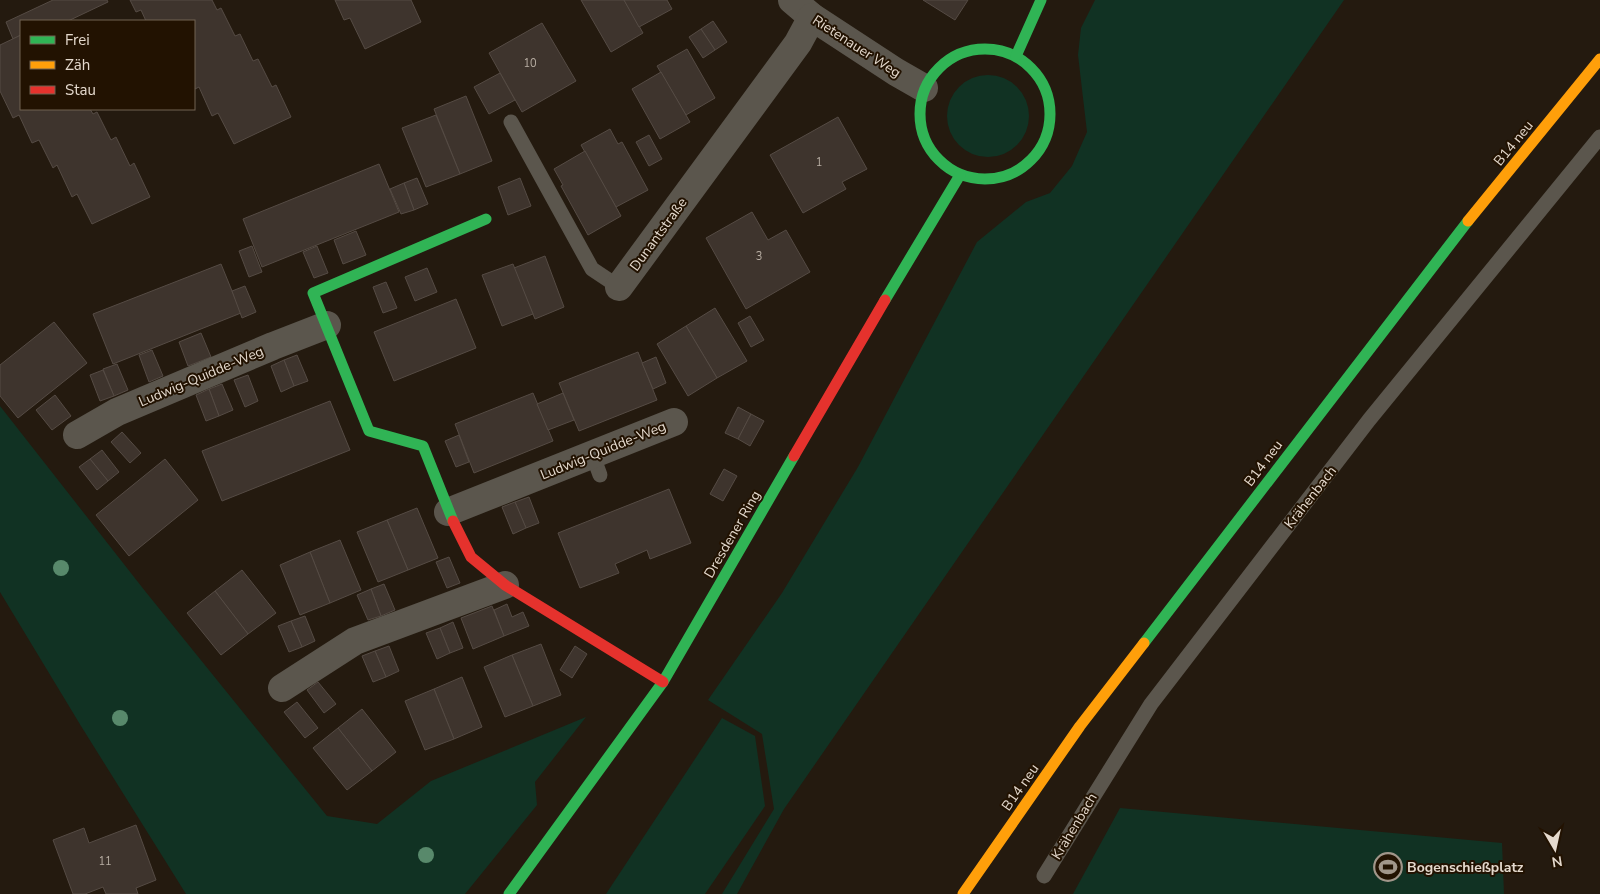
<svg xmlns="http://www.w3.org/2000/svg" width="1600" height="894" font-family="'Nunito Sans',sans-serif">
	<rect width="100%" height="100%" fill="#241a0f"/>
	<!-- green -->
	<g fill="#113223">
		<path d="M 1095,0 L 1344,0 L 784,809 L 737,894 L 722,894 L 774,809 L 762,734 L 708,700 L 782,593 L 858,467 L 977,242 L 1026,202 L 1050,193 L 1072,166 L 1087,132 L 1078,55 L 1081,28 Z"/>
		<circle cx="988" cy="116" r="41"/>
		<path d="M 0,406 L 145,591 L 327,816 L 377,824 L 431,781 L 586,717 L 535,782 L 537,805 L 465,894 L 186,894 L 81,726 L 0,592 Z"/>
		<path d="M 722,718 L 755,736 L 765,806 L 705,894 L 606,894 Z"/>
		<path d="M 1120,808 L 1502,843 L 1504,894 L 1073,894 Z"/>
	</g>
	<!-- building -->
	<g fill="#3e342d" stroke="#554b44">
		<path d="M 53,0 L 107,0 L 108,2 L 68,21 L 21,21 L 21,35 L 13,39 L 6,22 Z"/>
		<path d="M 130,0 L 212,0 L 217,10 L 221,8 L 235,36 L 240,34 L 253,61 L 258,59 L 272,87 L 276,85 L 291,117 L 234,144 L 218,113 L 212,116 L 199,87 L 195,89 L 194,87 L 194,21 L 146,21 L 141,10 L 136,12 Z"/>
		<path d="M 335,0 L 411,0 L 421,22 L 365,49 L 350,18 L 344,20 Z"/>
		<path d="M 581,0 L 624,0 L 643,33 L 611,52 Z"/>
		<path d="M 624,0 L 667,0 L 672,9 L 639,27 Z"/>
		<path d="M 923,0 L 968,0 L 955,20 Z"/>
		<path d="M 713,21 L 727,42 L 715,50 L 701,29 Z"/>
		<path d="M 542,23 L 576,81 L 522,112 L 489,53 Z"/>
		<path d="M 701,29 L 715,50 L 703,58 L 689,37 Z"/>
		<path d="M 21,35 L 21,109 L 90,109 L 93,114 L 97,112 L 111,140 L 116,137 L 130,166 L 134,163 L 150,197 L 92,224 L 77,194 L 72,197 L 57,165 L 53,168 L 39,140 L 32,143 L 19,115 L 13,118 L 0,91 L 0,45 Z"/>
		<path d="M 687,49 L 715,98 L 686,115 L 657,66 Z"/>
		<path d="M 661,72 L 690,122 L 660,139 L 632,89 Z"/>
		<path d="M 500,73 L 515,100 L 489,114 L 474,87 Z"/>
		<path d="M 466,96 L 492,161 L 460,174 L 434,109 Z"/>
		<path d="M 436,115 L 460,174 L 426,187 L 402,128 Z"/>
		<path d="M 838,117 L 867,169 L 842,182 L 846,189 L 803,213 L 770,155 Z"/>
		<path d="M 610,129 L 618,144 L 622,142 L 648,190 L 616,207 L 581,145 Z"/>
		<path d="M 649,135 L 662,159 L 649,166 L 636,142 Z"/>
		<path d="M 585,151 L 621,216 L 588,235 L 561,186 L 563,185 L 554,169 Z"/>
		<path d="M 379,164 L 399,212 L 262,267 L 243,219 Z"/>
		<path d="M 417,178 L 428,204 L 414,210 L 404,183 Z"/>
		<path d="M 520,178 L 531,206 L 508,215 L 498,187 Z"/>
		<path d="M 404,183 L 414,210 L 401,214 L 390,189 Z"/>
		<path d="M 752,212 L 768,240 L 786,230 L 810,272 L 746,309 L 706,238 Z"/>
		<path d="M 356,231 L 366,255 L 343,264 L 334,240 Z"/>
		<path d="M 252,246 L 262,272 L 249,277 L 239,251 Z"/>
		<path d="M 317,246 L 328,273 L 314,278 L 303,252 Z"/>
		<path d="M 545,256 L 564,307 L 535,319 L 514,268 Z"/>
		<path d="M 221,264 L 241,313 L 113,364 L 93,314 Z"/>
		<path d="M 513,264 L 533,314 L 502,326 L 482,275 Z"/>
		<path d="M 427,268 L 437,292 L 415,301 L 405,277 Z"/>
		<path d="M 386,282 L 397,308 L 383,313 L 373,287 Z"/>
		<path d="M 245,286 L 256,312 L 242,318 L 232,291 Z"/>
		<path d="M 456,299 L 476,348 L 394,381 L 374,332 Z"/>
		<path d="M 715,308 L 747,361 L 717,378 L 686,326 Z"/>
		<path d="M 750,316 L 764,340 L 751,347 L 738,323 Z"/>
		<path d="M 54,322 L 87,363 L 18,418 L 0,396 L 0,365 Z"/>
		<path d="M 686,326 L 717,378 L 688,396 L 657,344 Z"/>
		<path d="M 201,333 L 211,357 L 188,366 L 179,342 Z"/>
		<path d="M 152,350 L 163,376 L 149,382 L 139,355 Z"/>
		<path d="M 638,352 L 657,400 L 579,431 L 559,383 Z"/>
		<path d="M 297,355 L 308,381 L 294,386 L 284,360 Z"/>
		<path d="M 656,357 L 666,383 L 653,389 L 642,363 Z"/>
		<path d="M 284,360 L 294,386 L 281,392 L 271,366 Z"/>
		<path d="M 117,364 L 128,390 L 114,396 L 103,369 Z"/>
		<path d="M 103,370 L 114,396 L 100,401 L 90,375 Z"/>
		<path d="M 248,375 L 258,401 L 245,407 L 234,380 Z"/>
		<path d="M 222,384 L 233,410 L 219,416 L 209,389 Z"/>
		<path d="M 209,389 L 219,416 L 206,421 L 196,395 Z"/>
		<path d="M 533,393 L 553,441 L 474,473 L 455,424 Z"/>
		<path d="M 563,393 L 574,420 L 548,430 L 537,404 Z"/>
		<path d="M 55,395 L 71,416 L 52,430 L 36,410 Z"/>
		<path d="M 330,401 L 350,450 L 222,501 L 202,451 Z"/>
		<path d="M 738,407 L 751,414 L 738,439 L 725,433 Z"/>
		<path d="M 751,414 L 764,421 L 750,446 L 738,439 Z"/>
		<path d="M 122,432 L 141,453 L 130,463 L 111,442 Z"/>
		<path d="M 459,435 L 469,462 L 456,467 L 445,441 Z"/>
		<path d="M 102,450 L 119,472 L 108,481 L 90,459 Z"/>
		<path d="M 90,459 L 108,481 L 97,490 L 79,467 Z"/>
		<path d="M 165,459 L 198,500 L 129,556 L 96,515 Z"/>
		<path d="M 724,469 L 737,476 L 723,501 L 710,494 Z"/>
		<path d="M 669,489 L 691,543 L 650,559 L 647,550 L 615,564 L 619,573 L 580,588 L 558,533 Z"/>
		<path d="M 529,497 L 539,523 L 526,528 L 515,502 Z"/>
		<path d="M 515,502 L 526,528 L 513,534 L 502,507 Z"/>
		<path d="M 417,508 L 438,558 L 408,570 L 387,520 Z"/>
		<path d="M 387,520 L 408,570 L 378,582 L 357,532 Z"/>
		<path d="M 340,540 L 361,590 L 330,603 L 310,552 Z"/>
		<path d="M 310,552 L 330,603 L 300,615 L 280,565 Z"/>
		<path d="M 449,557 L 460,583 L 447,588 L 436,562 Z"/>
		<path d="M 242,570 L 276,613 L 248,634 L 215,591 Z"/>
		<path d="M 384,584 L 395,610 L 381,616 L 371,589 Z"/>
		<path d="M 371,589 L 381,616 L 368,620 L 357,595 Z"/>
		<path d="M 215,591 L 248,634 L 221,655 L 187,613 Z"/>
		<path d="M 507,604 L 512,617 L 523,612 L 529,626 L 504,636 L 494,610 Z"/>
		<path d="M 492,606 L 504,636 L 473,649 L 461,618 Z"/>
		<path d="M 305,616 L 315,641 L 302,647 L 291,621 Z"/>
		<path d="M 291,621 L 302,647 L 289,652 L 278,626 Z"/>
		<path d="M 453,622 L 463,648 L 450,653 L 440,628 Z"/>
		<path d="M 440,628 L 450,653 L 437,659 L 426,633 Z"/>
		<path d="M 541,644 L 561,695 L 533,706 L 512,655 Z"/>
		<path d="M 389,646 L 399,671 L 386,677 L 375,651 Z"/>
		<path d="M 575,646 L 587,654 L 572,678 L 560,670 Z"/>
		<path d="M 375,651 L 386,677 L 373,682 L 362,656 Z"/>
		<path d="M 512,655 L 533,706 L 505,717 L 484,667 Z"/>
		<path d="M 462,677 L 482,727 L 454,739 L 434,689 Z"/>
		<path d="M 318,682 L 336,704 L 324,713 L 307,690 Z"/>
		<path d="M 434,689 L 454,739 L 425,750 L 405,701 Z"/>
		<path d="M 297,702 L 318,728 L 305,738 L 284,712 Z"/>
		<path d="M 362,709 L 396,752 L 372,771 L 338,728 Z"/>
		<path d="M 338,728 L 372,771 L 347,790 L 313,748 Z"/>
		<path d="M 136,825 L 156,880 L 136,888 L 138,894 L 106,894 L 103,887 L 85,894 L 73,894 L 53,840 L 84,828 L 89,843 Z"/>
	</g>
	<g fill="none" stroke-linecap="round" stroke-linejoin="round">
		<!-- lane -->
		<g stroke="#5b564d" stroke-width="15">
			<path d="M 511,122 L 592,269 L 619,287"/>
			<path d="M 592,453 L 600,475"/>
			<path d="M 1044,876 L 1151,704 L 1369,420 L 1600,137"/>
		</g>
		<!-- street -->
		<g stroke="#5b564d" stroke-width="28">
			<path d="M 792,0 L 812,17 L 896,72 L 924,88"/>
			<path d="M 619,287 L 798,43 L 812,17"/>
			<path d="M 77,435 L 117,412 L 273,346 L 327,325"/>
			<path d="M 448,512 L 674,422"/>
			<path d="M 282,688 L 355,641 L 505,585"/>
		</g>
		<!-- fast -->
		<g stroke="#30b455" stroke-width="11">
			<circle cx="985" cy="114" r="65"/>
			<path d="M 1016,56 L 1041,0"/>
			<path d="M 885,300 L 960,175"/>
			<path d="M 453,521 L 423,446 L 369,431 L 313,293 L 486,219"/>
			<path d="M 1144,643 L 1468,221"/>
			<path d="M 509,894 L 663,682 L 794,456"/>
		</g>
		<!-- slow -->
		<g stroke="#ff9f0a" stroke-width="11">
			<path d="M 1468,221 L 1600,59"/>
			<path d="M 963,894 L 1080,726 L 1144,643"/>
		</g>
		<!-- jam -->
		<g stroke="#e5322d" stroke-width="11">
			<path d="M 794,456 L 885,300"/>
			<path d="M 453,521 L 471,557 L 505,585 L 663,682"/>
		</g>
	</g>
	<!-- trees -->
	<g fill="#58896b">
		<circle cx="61" cy="568" r="8"/>
		<circle cx="120" cy="718" r="8"/>
		<circle cx="426" cy="855" r="8"/>
	</g>
	<!-- icons -->
	<defs>
		<symbol id="stadium-ring" viewBox="-11 -11 22 22"><circle r="9.5" fill="#221201" stroke="#a1968a" stroke-width="1.5"/><path d="M0-5a6.5 5 0 1 0 0 10a6.5 5 0 1 0 0-10ZM-3.5-1.8h7v3.6h-7Z" fill="#a1968a"/></symbol>
	</defs>
	<g fill-rule="evenodd">
		<use href="#stadium-ring" x="1372" y="851" width="32" height="32"/>
	</g>
	<g text-anchor="middle" stroke-width="4" stroke-linejoin="round" paint-order="stroke">
		<!-- number labels -->
		<g font-size="11" fill="#bab0a5">
			<text x="530" y="67">10</text>
			<text x="819" y="166">1</text>
			<text x="759" y="260">3</text>
			<text x="105" y="865">11</text>
		</g>
		<!-- street labels -->
		<g font-size="14" fill="#e4d9cd" stroke="#221201">
			<text transform="translate(857 46) rotate(33)" y="5">Rietenauer Weg</text>
			<text transform="translate(1513 143) rotate(-51)" y="5">B14 neu</text>
			<text transform="translate(658 234) rotate(-54)" y="5">Dunantstraße</text>
			<text transform="translate(201 376) rotate(-23)" y="5">Ludwig-Quidde-Weg</text>
			<text transform="translate(603 450) rotate(-22)" y="5">Ludwig-Quidde-Weg</text>
			<text transform="translate(1263 463) rotate(-53)" y="5">B14 neu</text>
			<text transform="translate(1310 497) rotate(-52)" y="5">Krähenbach</text>
			<text transform="translate(732 534) rotate(-60)" y="5">Dresdener Ring</text>
			<text transform="translate(1020 787) rotate(-55)" y="5">B14 neu</text>
			<text transform="translate(1074 826) rotate(-59)" y="5">Krähenbach</text>
		</g>
		<!-- poi labels -->
		<g font-size="14" font-weight="bold" fill="#e4d9cd" stroke="#221201" text-anchor="start">
			<text x="1407" y="872">Bogenschießplatz</text>
		</g>
	</g>
	<!-- legend -->
	<rect x="20" y="20" width="175" height="90" fill="#221201" stroke="#706253"/>
	<rect x="30" y="36" width="25" height="8" fill="#30b455" stroke="#706253"/>
	<text x="65" y="45" font-size="15" fill="#e4d9cd">Frei</text>
	<rect x="30" y="61" width="25" height="8" fill="#ff9f0a" stroke="#706253"/>
	<text x="65" y="70" font-size="15" fill="#e4d9cd">Zäh</text>
	<rect x="30" y="86" width="25" height="8" fill="#e5322d" stroke="#706253"/>
	<text x="65" y="95" font-size="15" fill="#e4d9cd">Stau</text>
	<!-- north arrow -->
	<g transform="translate(1555 849) rotate(171)" stroke="#221201" stroke-width="4" paint-order="stroke">
	<path d="M0-4L9 19L0 12L-9 19Z" fill="#e4d9cd"/>
	<text y="-8" font-size="14" font-weight="bold" text-anchor="middle" fill="#e4d9cd">N</text>
	</g>
</svg>
